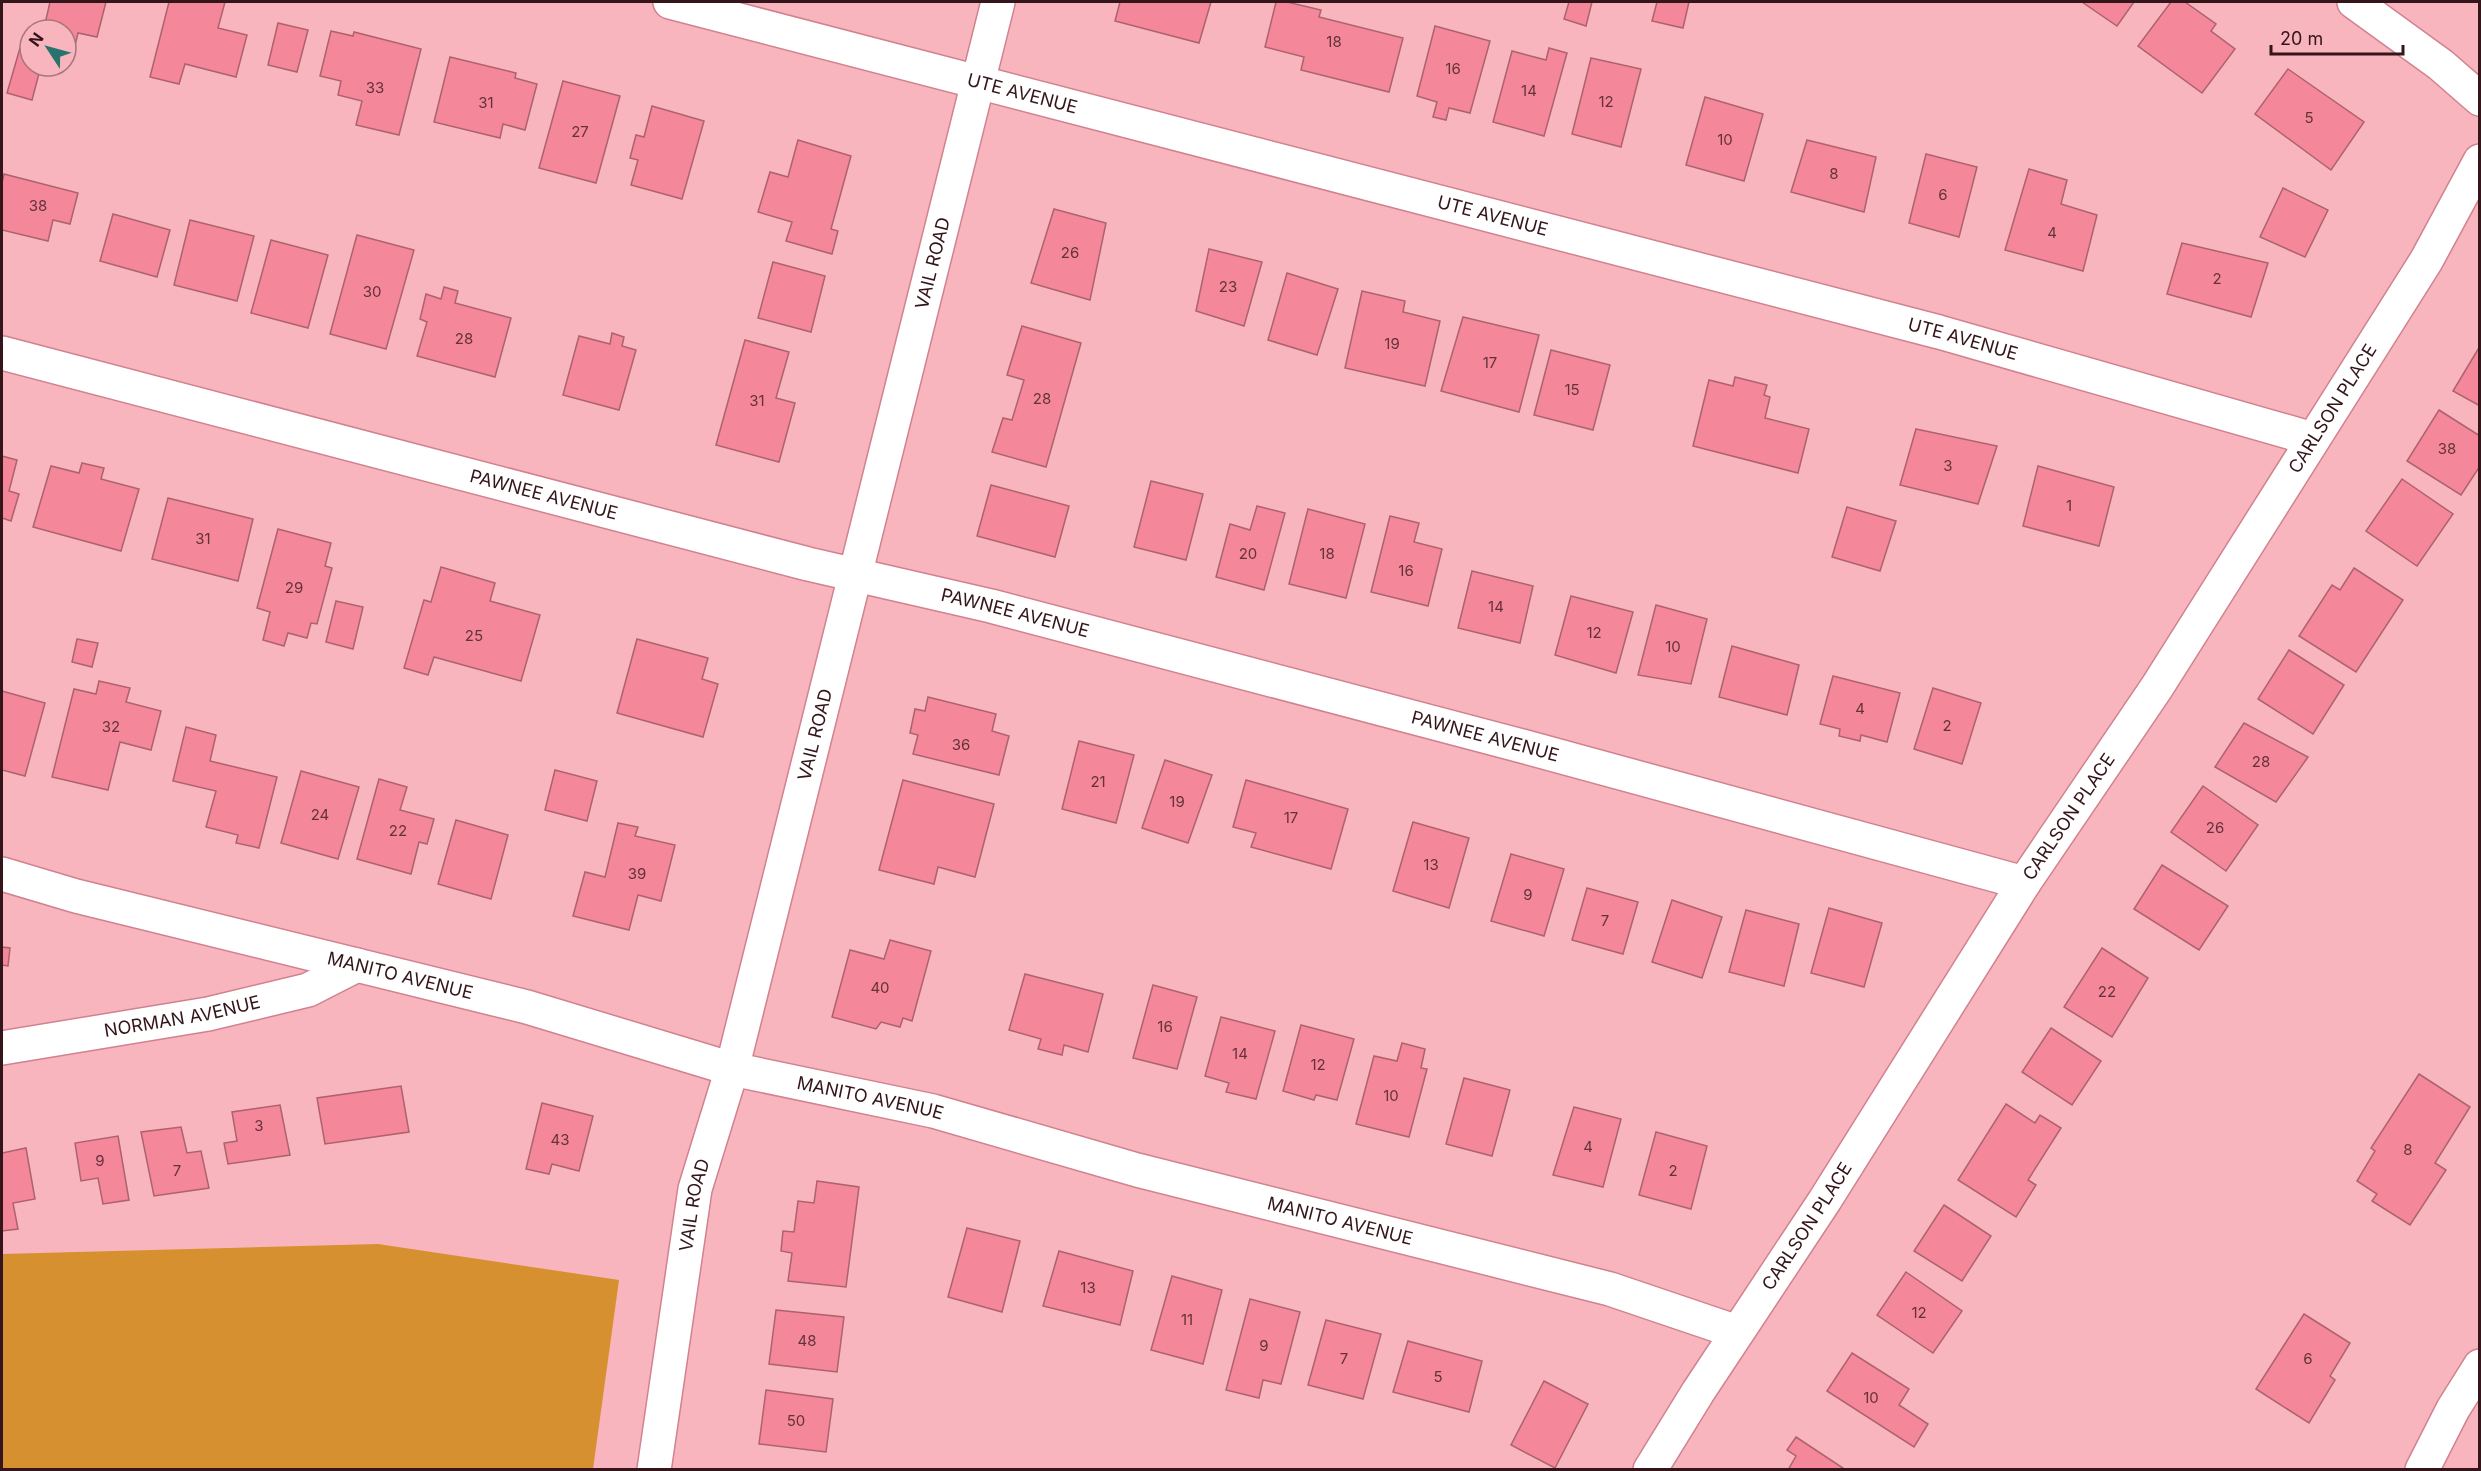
<svg xmlns="http://www.w3.org/2000/svg" width="2481" height="1471" font-family="Inter,sans-serif">
	<rect width="100%" height="100%" fill="#f8b5bd"/>
	<!-- green -->
	<path fill="#d6902f" d="M 378,1244 L 619,1280 L 593,1469 L 2,1469 L 2,1254 Z"/>
	<!-- building -->
	<g fill="#f48799" stroke="#ad626e" stroke-width="1.5">
		<path d="M 50,2 L 106,2 L 97,37 L 78,33 L 73,54 L 66,53 L 66,30 L 55,30 L 55,27 L 45,24 Z"/>
		<path d="M 169,2 L 225,2 L 218,28 L 247,35 L 236,77 L 185,64 L 179,84 L 150,77 Z"/>
		<path d="M 1120,2 L 1211,2 L 1199,43 L 1115,21 Z"/>
		<path d="M 1276,2 L 1287,2 L 1321,10 L 1319,17 L 1403,38 L 1389,92 L 1301,70 L 1304,57 L 1265,47 Z"/>
		<path d="M 1569,2 L 1592,2 L 1586,26 L 1564,19 Z"/>
		<path d="M 1657,2 L 1689,2 L 1683,28 L 1652,21 Z"/>
		<path d="M 2082,2 L 2134,2 L 2117,26 Z"/>
		<path d="M 2171,2 L 2185,2 L 2216,24 L 2211,31 L 2235,49 L 2202,93 L 2138,46 Z"/>
		<path d="M 278,23 L 308,30 L 297,72 L 268,65 Z"/>
		<path d="M 1435,26 L 1490,41 L 1470,113 L 1449,108 L 1446,120 L 1433,117 L 1437,102 L 1417,96 Z"/>
		<path d="M 331,31 L 353,36 L 354,32 L 421,49 L 399,135 L 356,125 L 362,101 L 338,95 L 341,81 L 320,76 Z"/>
		<path d="M 20,48 L 30,51 L 30,66 L 41,66 L 32,100 L 7,93 Z"/>
		<path d="M 1549,48 L 1567,53 L 1544,136 L 1493,122 L 1512,51 L 1546,60 Z"/>
		<path d="M 450,57 L 516,73 L 515,78 L 537,84 L 525,130 L 503,124 L 500,138 L 434,122 Z"/>
		<path d="M 1591,58 L 1641,69 L 1621,147 L 1572,134 Z"/>
		<path d="M 2288,69 L 2364,122 L 2331,170 L 2255,114 Z"/>
		<path d="M 563,81 L 620,96 L 596,183 L 539,168 Z"/>
		<path d="M 1705,97 L 1763,114 L 1744,181 L 1686,165 Z"/>
		<path d="M 652,106 L 704,121 L 682,199 L 631,185 L 638,160 L 630,158 L 636,135 L 644,137 Z"/>
		<path d="M 798,140 L 851,156 L 831,229 L 838,231 L 832,254 L 786,241 L 792,222 L 758,212 L 770,172 L 788,177 Z"/>
		<path d="M 1807,140 L 1876,157 L 1864,212 L 1791,192 Z"/>
		<path d="M 1926,154 L 1977,167 L 1959,237 L 1909,223 Z"/>
		<path d="M 2029,169 L 2067,180 L 2061,204 L 2097,215 L 2083,271 L 2005,250 Z"/>
		<path d="M 4,174 L 78,193 L 70,224 L 53,220 L 48,241 L 2,230 L 2,183 Z"/>
		<path d="M 2283,188 L 2328,210 L 2305,257 L 2260,237 Z"/>
		<path d="M 1054,209 L 1106,223 L 1090,300 L 1031,283 Z"/>
		<path d="M 113,214 L 170,230 L 157,277 L 100,261 Z"/>
		<path d="M 190,220 L 254,236 L 237,301 L 174,285 Z"/>
		<path d="M 357,235 L 414,250 L 386,349 L 330,334 Z"/>
		<path d="M 271,240 L 328,255 L 308,328 L 251,313 Z"/>
		<path d="M 2182,243 L 2268,263 L 2251,317 L 2167,294 Z"/>
		<path d="M 1209,249 L 1262,262 L 1244,326 L 1196,311 Z"/>
		<path d="M 773,262 L 825,276 L 811,332 L 758,318 Z"/>
		<path d="M 1287,273 L 1338,289 L 1317,355 L 1268,340 Z"/>
		<path d="M 444,287 L 458,291 L 455,303 L 511,318 L 495,377 L 417,356 L 427,322 L 420,319 L 426,294 L 441,299 Z"/>
		<path d="M 1362,291 L 1405,301 L 1403,312 L 1440,321 L 1425,386 L 1345,368 Z"/>
		<path d="M 1463,317 L 1539,335 L 1519,412 L 1441,391 Z"/>
		<path d="M 1022,326 L 1081,343 L 1046,467 L 992,452 L 1003,418 L 1012,420 L 1024,380 L 1007,375 Z"/>
		<path d="M 612,333 L 624,337 L 622,346 L 636,350 L 619,410 L 563,395 L 579,336 L 610,344 Z"/>
		<path d="M 745,340 L 789,352 L 776,398 L 795,403 L 779,462 L 716,445 Z"/>
		<path d="M 2480,346 L 2480,406 L 2453,391 Z"/>
		<path d="M 1551,350 L 1610,365 L 1593,430 L 1534,415 Z"/>
		<path d="M 1735,377 L 1767,385 L 1764,395 L 1770,397 L 1765,418 L 1809,429 L 1798,473 L 1693,446 L 1709,380 L 1733,386 Z"/>
		<path d="M 2439,410 L 2480,436 L 2480,466 L 2461,495 L 2407,461 Z"/>
		<path d="M 1916,429 L 1997,446 L 1978,504 L 1900,485 Z"/>
		<path d="M 2,456 L 17,460 L 9,491 L 19,494 L 11,521 L 2,518 Z"/>
		<path d="M 82,463 L 104,468 L 101,479 L 139,489 L 121,551 L 33,527 L 51,466 L 79,473 Z"/>
		<path d="M 2038,466 L 2114,487 L 2099,546 L 2023,526 Z"/>
		<path d="M 2402,479 L 2453,514 L 2417,566 L 2366,531 Z"/>
		<path d="M 1151,481 L 1203,494 L 1186,560 L 1134,547 Z"/>
		<path d="M 991,485 L 1069,506 L 1055,557 L 977,536 Z"/>
		<path d="M 168,498 L 253,519 L 238,581 L 152,559 Z"/>
		<path d="M 1257,506 L 1285,513 L 1264,590 L 1216,577 L 1230,524 L 1250,530 Z"/>
		<path d="M 1847,507 L 1896,521 L 1880,571 L 1832,557 Z"/>
		<path d="M 1308,509 L 1365,524 L 1346,598 L 1289,584 Z"/>
		<path d="M 1390,516 L 1419,523 L 1414,542 L 1442,549 L 1428,606 L 1371,592 Z"/>
		<path d="M 278,529 L 331,543 L 325,566 L 332,568 L 317,624 L 311,623 L 307,638 L 288,633 L 284,646 L 263,640 L 270,612 L 257,608 Z"/>
		<path d="M 441,567 L 495,583 L 490,601 L 540,615 L 521,681 L 434,657 L 428,675 L 404,668 L 424,600 L 431,602 Z"/>
		<path d="M 2354,568 L 2403,600 L 2356,672 L 2299,636 L 2332,585 L 2340,590 Z"/>
		<path d="M 1472,571 L 1533,586 L 1520,643 L 1458,628 Z"/>
		<path d="M 1571,596 L 1633,612 L 1616,673 L 1555,655 Z"/>
		<path d="M 336,601 L 363,607 L 353,649 L 326,642 Z"/>
		<path d="M 1656,605 L 1707,619 L 1691,684 L 1638,675 Z"/>
		<path d="M 77,639 L 98,643 L 92,667 L 72,662 Z"/>
		<path d="M 637,639 L 708,658 L 702,679 L 718,684 L 703,737 L 617,713 Z"/>
		<path d="M 1732,646 L 1799,665 L 1787,715 L 1719,697 Z"/>
		<path d="M 2289,650 L 2344,685 L 2313,734 L 2258,699 Z"/>
		<path d="M 1833,676 L 1900,693 L 1887,742 L 1861,735 L 1860,741 L 1839,736 L 1840,729 L 1820,724 Z"/>
		<path d="M 99,681 L 130,688 L 126,702 L 161,711 L 151,750 L 120,742 L 108,790 L 52,777 L 74,689 L 96,694 Z"/>
		<path d="M 1933,688 L 1981,703 L 1962,764 L 1914,749 Z"/>
		<path d="M 2,691 L 45,703 L 25,776 L 2,770 Z"/>
		<path d="M 928,697 L 996,714 L 992,731 L 1009,736 L 999,775 L 913,754 L 918,735 L 910,733 L 915,709 L 925,711 Z"/>
		<path d="M 2244,723 L 2308,757 L 2276,802 L 2215,767 Z"/>
		<path d="M 186,727 L 216,735 L 210,761 L 277,777 L 259,848 L 236,843 L 238,835 L 206,827 L 216,791 L 173,781 Z"/>
		<path d="M 1079,741 L 1134,755 L 1116,823 L 1062,809 Z"/>
		<path d="M 1165,760 L 1212,775 L 1188,843 L 1142,828 Z"/>
		<path d="M 555,770 L 597,781 L 587,821 L 545,810 Z"/>
		<path d="M 301,771 L 359,787 L 338,859 L 281,843 Z"/>
		<path d="M 379,779 L 407,787 L 400,810 L 434,819 L 427,844 L 419,842 L 411,874 L 357,859 Z"/>
		<path d="M 903,780 L 994,804 L 975,877 L 938,867 L 934,884 L 879,870 Z"/>
		<path d="M 1246,780 L 1348,809 L 1331,869 L 1251,847 L 1256,833 L 1233,827 Z"/>
		<path d="M 2203,786 L 2258,825 L 2226,871 L 2171,832 Z"/>
		<path d="M 456,820 L 508,835 L 491,899 L 438,884 Z"/>
		<path d="M 1413,822 L 1469,838 L 1449,908 L 1393,891 Z"/>
		<path d="M 618,823 L 638,827 L 635,836 L 675,845 L 661,901 L 638,895 L 629,930 L 573,916 L 585,872 L 605,877 Z"/>
		<path d="M 1511,854 L 1564,869 L 1544,936 L 1491,921 Z"/>
		<path d="M 2162,865 L 2228,906 L 2199,950 L 2134,909 Z"/>
		<path d="M 1587,888 L 1638,902 L 1623,954 L 1572,940 Z"/>
		<path d="M 1672,900 L 1722,917 L 1702,978 L 1652,962 Z"/>
		<path d="M 1829,908 L 1882,923 L 1864,987 L 1811,973 Z"/>
		<path d="M 1746,910 L 1799,924 L 1784,986 L 1729,972 Z"/>
		<path d="M 890,940 L 931,951 L 912,1021 L 903,1018 L 900,1027 L 881,1022 L 876,1029 L 832,1017 L 850,950 L 884,959 Z"/>
		<path d="M 2,947 L 10,948 L 8,966 L 2,965 Z"/>
		<path d="M 2102,948 L 2148,978 L 2112,1037 L 2064,1007 Z"/>
		<path d="M 1025,974 L 1103,994 L 1088,1052 L 1064,1045 L 1062,1055 L 1038,1049 L 1041,1039 L 1009,1030 Z"/>
		<path d="M 1153,985 L 1197,997 L 1177,1069 L 1133,1058 Z"/>
		<path d="M 1221,1017 L 1275,1031 L 1256,1099 L 1226,1092 L 1229,1083 L 1205,1076 Z"/>
		<path d="M 1301,1025 L 1354,1039 L 1337,1100 L 1316,1095 L 1314,1100 L 1283,1091 Z"/>
		<path d="M 2051,1028 L 2101,1061 L 2072,1105 L 2022,1072 Z"/>
		<path d="M 1402,1043 L 1425,1049 L 1421,1068 L 1427,1069 L 1409,1137 L 1356,1124 L 1374,1056 L 1397,1061 Z"/>
		<path d="M 2419,1074 L 2470,1107 L 2435,1163 L 2446,1170 L 2410,1225 L 2372,1201 L 2377,1194 L 2357,1181 L 2375,1151 L 2371,1148 Z"/>
		<path d="M 1464,1078 L 1510,1090 L 1492,1156 L 1446,1144 Z"/>
		<path d="M 401,1086 L 409,1132 L 325,1144 L 317,1098 Z"/>
		<path d="M 542,1103 L 593,1116 L 579,1171 L 552,1164 L 549,1174 L 526,1169 Z"/>
		<path d="M 2006,1104 L 2035,1123 L 2040,1115 L 2061,1128 L 2028,1180 L 2036,1185 L 2016,1217 L 1958,1180 Z"/>
		<path d="M 280,1105 L 290,1155 L 228,1164 L 224,1143 L 237,1141 L 232,1112 Z"/>
		<path d="M 1574,1107 L 1621,1119 L 1603,1187 L 1553,1175 Z"/>
		<path d="M 181,1127 L 187,1153 L 201,1151 L 209,1188 L 154,1196 L 141,1132 Z"/>
		<path d="M 1656,1132 L 1707,1146 L 1691,1209 L 1639,1195 Z"/>
		<path d="M 118,1136 L 129,1200 L 103,1204 L 98,1178 L 81,1181 L 75,1143 Z"/>
		<path d="M 26,1148 L 35,1199 L 13,1203 L 18,1229 L 2,1231 L 2,1153 Z"/>
		<path d="M 817,1181 L 859,1187 L 846,1287 L 788,1281 L 792,1253 L 781,1251 L 783,1231 L 794,1232 L 798,1201 L 814,1203 Z"/>
		<path d="M 1944,1205 L 1991,1236 L 1962,1281 L 1914,1251 Z"/>
		<path d="M 967,1228 L 1020,1241 L 1002,1312 L 948,1297 Z"/>
		<path d="M 1059,1251 L 1133,1271 L 1120,1325 L 1043,1306 Z"/>
		<path d="M 1906,1272 L 1962,1311 L 1933,1353 L 1877,1315 Z"/>
		<path d="M 1172,1276 L 1222,1290 L 1203,1364 L 1151,1350 Z"/>
		<path d="M 1250,1299 L 1300,1312 L 1281,1384 L 1263,1380 L 1259,1398 L 1226,1390 Z"/>
		<path d="M 776,1310 L 844,1317 L 837,1372 L 769,1364 Z"/>
		<path d="M 2304,1314 L 2350,1343 L 2330,1376 L 2335,1380 L 2309,1423 L 2256,1389 Z"/>
		<path d="M 1326,1320 L 1381,1334 L 1363,1399 L 1308,1385 Z"/>
		<path d="M 1408,1341 L 1482,1361 L 1469,1412 L 1393,1392 Z"/>
		<path d="M 1852,1353 L 1909,1389 L 1899,1405 L 1928,1424 L 1914,1447 L 1827,1391 Z"/>
		<path d="M 1544,1381 L 1588,1404 L 1555,1468 L 1511,1445 Z"/>
		<path d="M 766,1390 L 833,1399 L 826,1452 L 759,1444 Z"/>
		<path d="M 1796,1437 L 1843,1468 L 1842,1470 L 1788,1470 L 1796,1456 L 1787,1450 Z"/>
	</g>
	<g fill="none" stroke-linecap="round" stroke-linejoin="round">
		<defs>
			<g id="street">
				<path id="s1" d="M 670,2 L 1939,332 L 2313,439"/>
				<path d="M 2354,2 L 2441,65 L 2480,99"/>
				<path id="s2" d="M 2,353 L 808,564 L 991,606 L 1522,746 L 2024,883"/>
				<path id="s3" d="M 2,874 L 76,896 L 527,1007 L 732,1069 L 933,1111 L 1137,1170 L 1610,1289 L 1737,1332"/>
				<path id="s4" d="M 2,1048 L 208,1014 L 308,990 L 357,965"/>
				<path id="s5" d="M 1650,1470 L 1698,1392 L 1825,1200 L 2024,883 L 2157,687 L 2426,261 L 2480,161"/>
				<path d="M 2422,1470 L 2453,1409 L 2480,1366"/>
			</g>
			<g id="secondary">
				<path id="s6" d="M 654,1470 L 695,1189 L 732,1069 L 998,2"/>
			</g>
		</defs>
		<!-- street casing -->
		<use href="#street" stroke="#d1828e" stroke-width="36"/>
		<!-- secondary casing -->
		<use href="#secondary" stroke="#d1828e" stroke-width="36"/>
		<!-- street -->
		<use href="#street" stroke="#fff" stroke-width="33"/>
		<!-- secondary -->
		<use href="#secondary" stroke="#fff" stroke-width="33"/>
	</g>
	<g text-anchor="middle" stroke-width="4.5" stroke-linejoin="round" paint-order="stroke">
		<!-- number labels -->
		<g font-size="15" fill="#63323a">
			<text x="1334" y="47">18</text>
			<text x="1453" y="74">16</text>
			<text x="375" y="93">33</text>
			<text x="1529" y="96">14</text>
			<text x="1606" y="107">12</text>
			<text x="486" y="108">31</text>
			<text x="2309" y="123">5</text>
			<text x="580" y="137">27</text>
			<text x="1725" y="145">10</text>
			<text x="1834" y="179">8</text>
			<text x="1943" y="200">6</text>
			<text x="38" y="211">38</text>
			<text x="2052" y="238">4</text>
			<text x="1070" y="258">26</text>
			<text x="2217" y="284">2</text>
			<text x="1228" y="292">23</text>
			<text x="372" y="297">30</text>
			<text x="464" y="344">28</text>
			<text x="1392" y="349">19</text>
			<text x="1490" y="368">17</text>
			<text x="1572" y="395">15</text>
			<text x="1042" y="404">28</text>
			<text x="757" y="406">31</text>
			<text x="2447" y="454">38</text>
			<text x="1948" y="471">3</text>
			<text x="2069" y="511">1</text>
			<text x="203" y="544">31</text>
			<text x="1248" y="559">20</text>
			<text x="1327" y="559">18</text>
			<text x="1406" y="576">16</text>
			<text x="294" y="593">29</text>
			<text x="1496" y="612">14</text>
			<text x="1594" y="638">12</text>
			<text x="474" y="641">25</text>
			<text x="1673" y="652">10</text>
			<text x="1860" y="714">4</text>
			<text x="1947" y="731">2</text>
			<text x="111" y="732">32</text>
			<text x="961" y="750">36</text>
			<text x="2261" y="767">28</text>
			<text x="1098" y="787">21</text>
			<text x="1177" y="807">19</text>
			<text x="320" y="820">24</text>
			<text x="1291" y="823">17</text>
			<text x="2215" y="833">26</text>
			<text x="398" y="836">22</text>
			<text x="1431" y="870">13</text>
			<text x="637" y="879">39</text>
			<text x="1528" y="900">9</text>
			<text x="1605" y="926">7</text>
			<text x="880" y="993">40</text>
			<text x="2107" y="997">22</text>
			<text x="1165" y="1032">16</text>
			<text x="1240" y="1059">14</text>
			<text x="1318" y="1070">12</text>
			<text x="1391" y="1101">10</text>
			<text x="259" y="1131">3</text>
			<text x="560" y="1145">43</text>
			<text x="1588" y="1152">4</text>
			<text x="2408" y="1155">8</text>
			<text x="100" y="1166">9</text>
			<text x="177" y="1176">7</text>
			<text x="1673" y="1176">2</text>
			<text x="1088" y="1293">13</text>
			<text x="1919" y="1318">12</text>
			<text x="1187" y="1325">11</text>
			<text x="807" y="1346">48</text>
			<text x="1264" y="1351">9</text>
			<text x="1344" y="1364">7</text>
			<text x="2308" y="1364">6</text>
			<text x="1438" y="1382">5</text>
			<text x="1871" y="1403">10</text>
			<text x="796" y="1426">50</text>
		</g>
		<!-- street labels -->
		<g font-size="18" fill="#33151a" stroke="#f8b5bd">
			<text dy="6" stroke="none"><textPath href="#s1" startOffset="364">UTE AVENUE</textPath></text>
			<text dy="6" stroke="none"><textPath href="#s1" startOffset="850">UTE AVENUE</textPath></text>
			<text dy="6" stroke="none"><textPath href="#s6" startOffset="1240">VAIL ROAD</textPath></text>
			<text dy="6" stroke="none"><textPath href="#s1" startOffset="1336">UTE AVENUE</textPath></text>
			<text dy="6" stroke="none"><textPath href="#s5" startOffset="1262">CARLSON PLACE</textPath></text>
			<text dy="6" stroke="none"><textPath href="#s2" startOffset="560">PAWNEE AVENUE</textPath></text>
			<text dy="6" stroke="none"><textPath href="#s2" startOffset="1046">PAWNEE AVENUE</textPath></text>
			<text dy="6" stroke="none"><textPath href="#s6" startOffset="754">VAIL ROAD</textPath></text>
			<text dy="6" stroke="none"><textPath href="#s2" startOffset="1532">PAWNEE AVENUE</textPath></text>
			<text dy="6" stroke="none"><textPath href="#s5" startOffset="776">CARLSON PLACE</textPath></text>
			<text dy="6" stroke="none"><textPath href="#s3" startOffset="411">MANITO AVENUE</textPath></text>
			<text dy="6" stroke="none"><textPath href="#s4" startOffset="183">NORMAN AVENUE</textPath></text>
			<text dy="6" stroke="none"><textPath href="#s3" startOffset="897">MANITO AVENUE</textPath></text>
			<text dy="6" stroke="none"><textPath href="#s6" startOffset="268">VAIL ROAD</textPath></text>
			<text dy="6" stroke="none"><textPath href="#s3" startOffset="1383">MANITO AVENUE</textPath></text>
			<text dy="6" stroke="none"><textPath href="#s5" startOffset="290">CARLSON PLACE</textPath></text>
		</g>
	</g>
	<!-- border -->
	<rect width="2481" height="1471" fill="none" stroke="#33151a" stroke-width="6"/>
	<!-- north arrow -->
	<g transform="translate(48 48) rotate(306)"><circle r="28" fill="#f8b5bd" stroke="#a9757c" stroke-width="1.5"/>
	<path d="M0-4.5L10 22L0 15L-10 22Z" fill="#29736f"/>
	<text y="-9" font-size="16" font-weight="bold" text-anchor="middle" fill="#33151a">N</text>
	</g>
	<!-- scale -->
	<path d="M2271 45v9h132v-9" fill="none" stroke="#33151a" stroke-width="3"/>
	<text x="2280" y="45" font-size="18" fill="#33151a" stroke="#f8b5bd" stroke-width="4.5" paint-order="stroke">20 m</text>
</svg>
